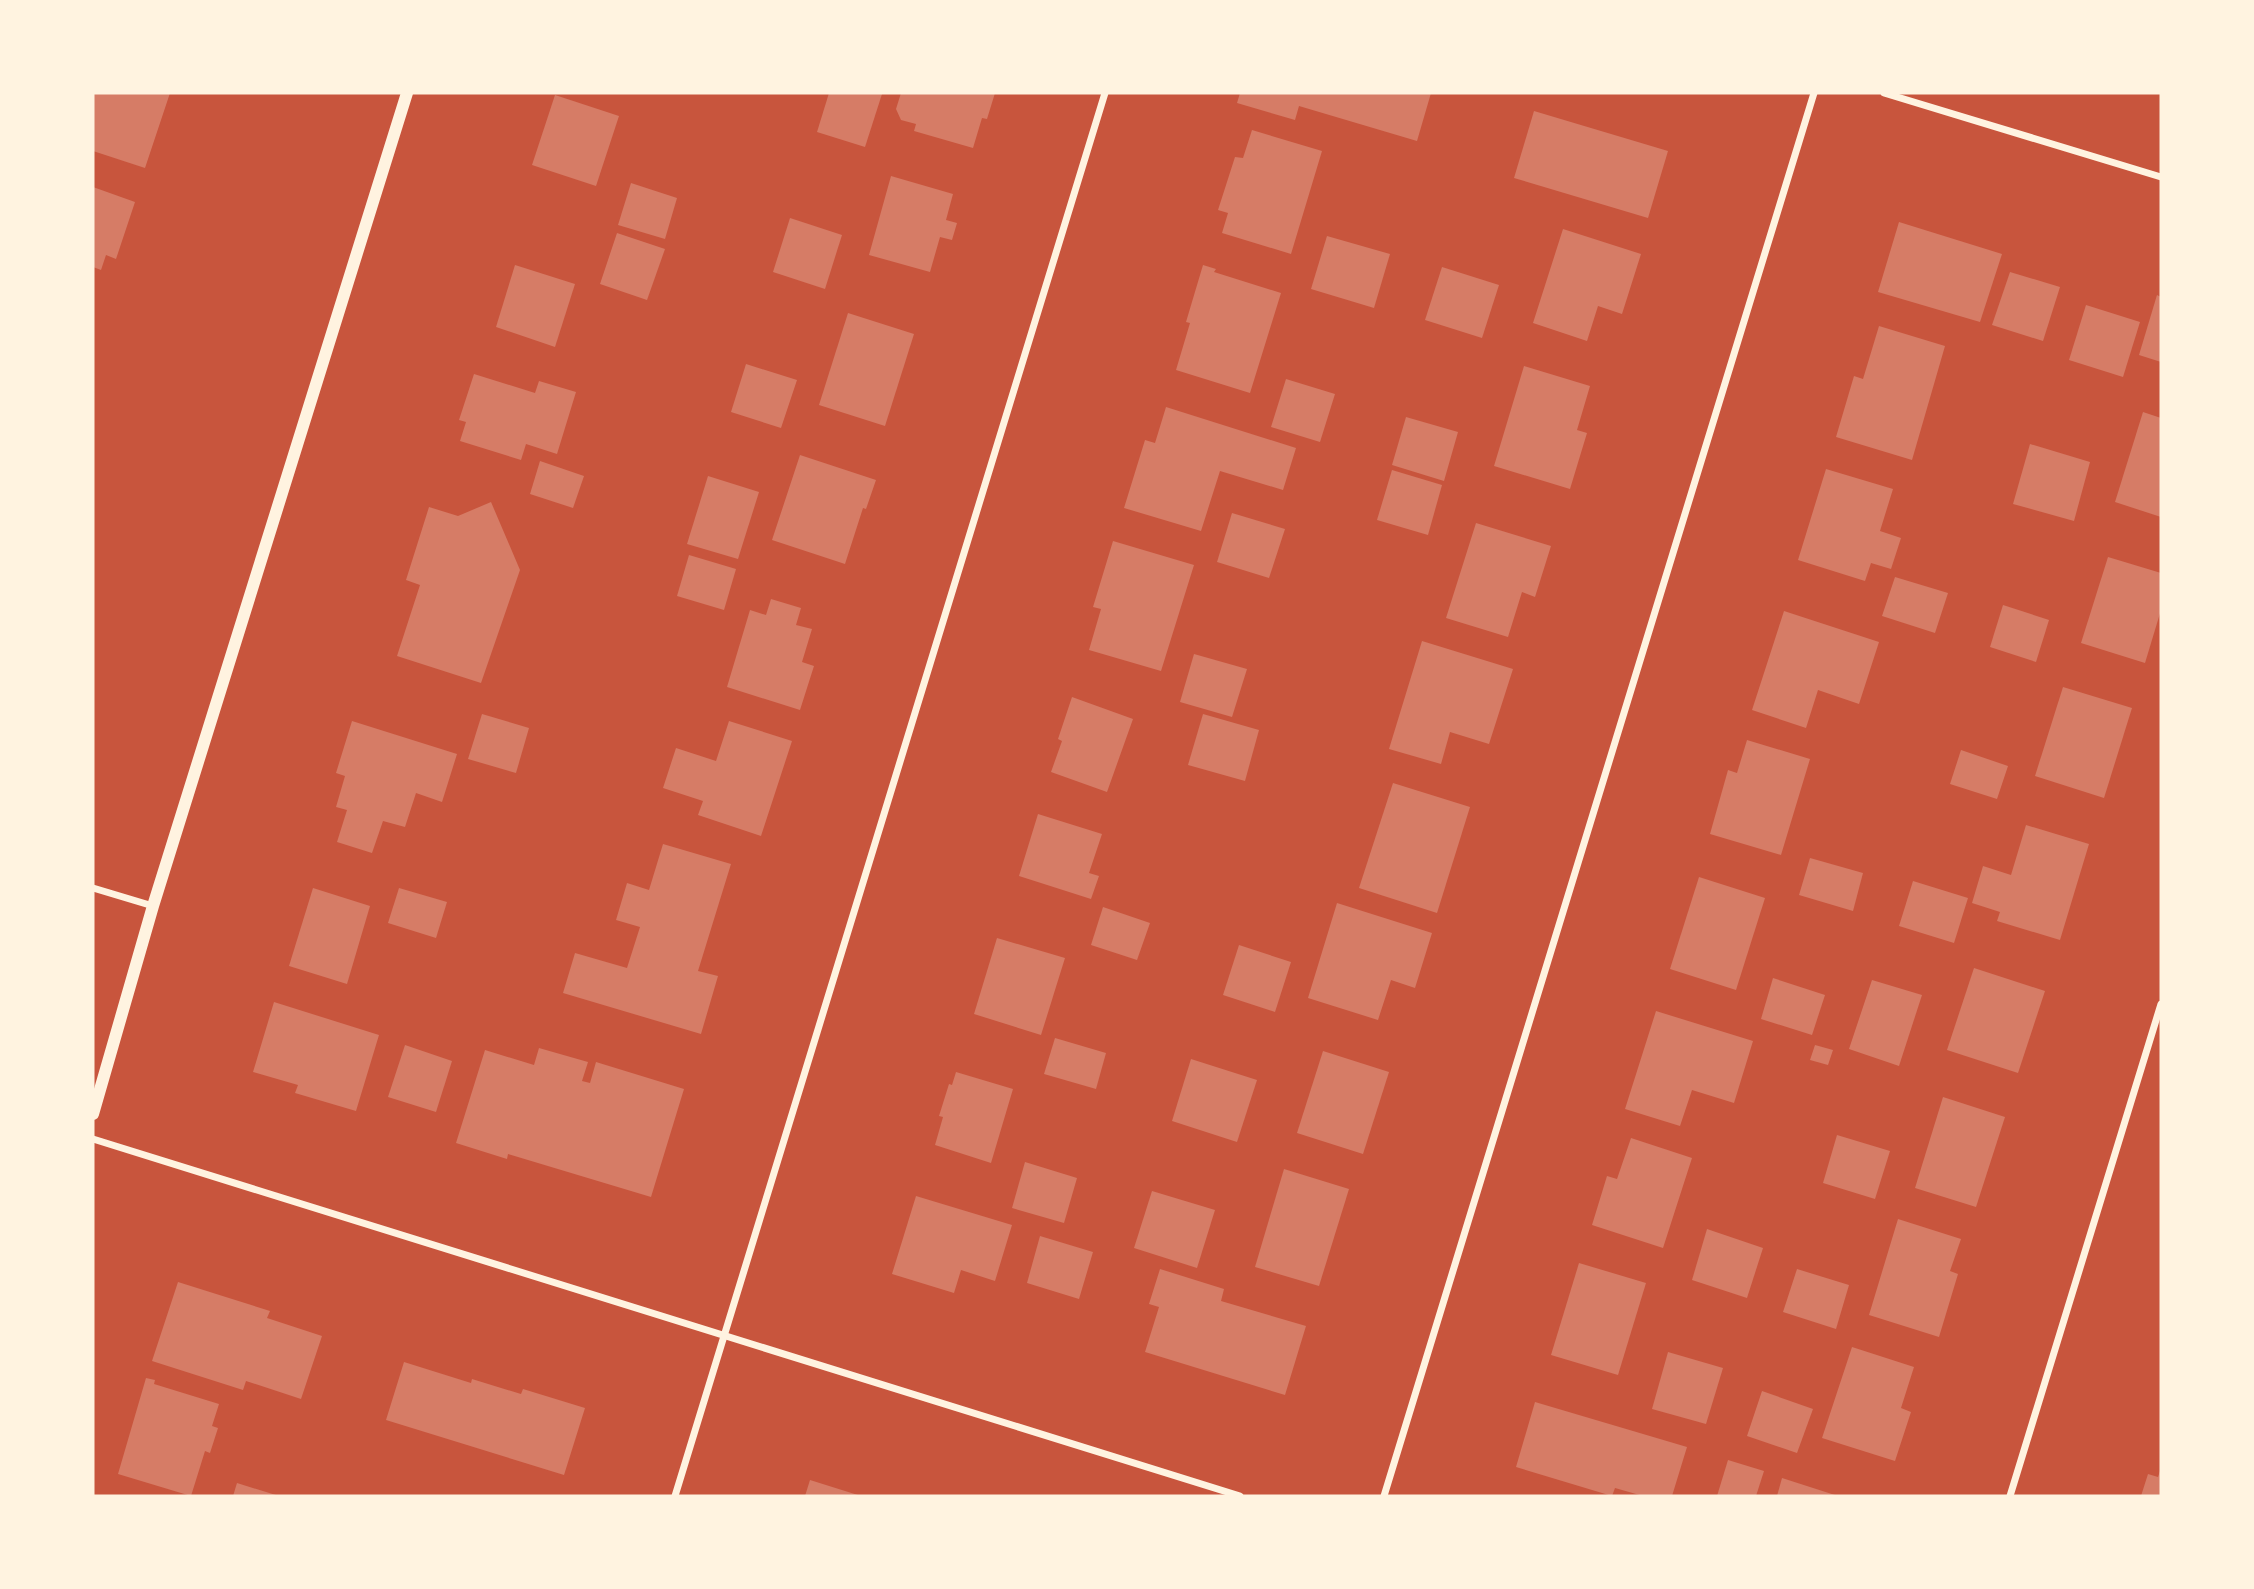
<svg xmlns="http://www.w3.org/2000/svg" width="2254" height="1589" font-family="'PT Sans Narrow',sans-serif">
	<rect width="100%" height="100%" fill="#c8553d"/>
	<!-- building -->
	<g fill="#d67c66">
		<path d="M 93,93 L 170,93 L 145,168 L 93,151 Z"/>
		<path d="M 829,93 L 882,94 L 865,147 L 817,132 Z"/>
		<path d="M 901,93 L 995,93 L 987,119 L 982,118 L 973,148 L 914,131 L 916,124 L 901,120 L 896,109 Z"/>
		<path d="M 1240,93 L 1431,93 L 1417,141 L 1299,106 L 1295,120 L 1237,103 Z"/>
		<path d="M 555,95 L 619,116 L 596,186 L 532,165 Z"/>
		<path d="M 1534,111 L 1668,151 L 1648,218 L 1514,178 Z"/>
		<path d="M 1252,130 L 1322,151 L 1291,254 L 1222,233 L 1228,213 L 1218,210 L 1235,157 L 1243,158 Z"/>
		<path d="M 891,176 L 953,194 L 946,220 L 957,223 L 952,240 L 940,237 L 930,272 L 869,255 Z"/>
		<path d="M 631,183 L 677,198 L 665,239 L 618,225 Z"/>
		<path d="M 93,187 L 135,202 L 116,259 L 106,255 L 101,270 L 93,267 Z"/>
		<path d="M 790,218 L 842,235 L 825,289 L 773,272 Z"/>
		<path d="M 1899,222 L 2002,254 L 1980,322 L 1878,292 Z"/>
		<path d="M 1563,229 L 1641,254 L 1622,314 L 1598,306 L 1587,341 L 1533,323 Z"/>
		<path d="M 617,233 L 665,249 L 647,300 L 600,284 Z"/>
		<path d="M 1327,236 L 1390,254 L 1374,308 L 1311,289 Z"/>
		<path d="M 515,265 L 575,284 L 555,347 L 496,327 Z"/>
		<path d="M 1203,265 L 1216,269 L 1214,272 L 1281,293 L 1250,393 L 1176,370 L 1190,323 L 1186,322 Z"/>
		<path d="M 1442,267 L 1499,285 L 1482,338 L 1425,320 Z"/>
		<path d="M 2010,272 L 2060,287 L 2043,341 L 1992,325 Z"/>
		<path d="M 2157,295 L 2161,297 L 2161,362 L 2139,355 Z"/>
		<path d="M 2086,305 L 2140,322 L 2123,377 L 2069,360 Z"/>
		<path d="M 848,313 L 914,334 L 885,426 L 819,405 Z"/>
		<path d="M 1879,326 L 1945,346 L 1912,460 L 1836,437 L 1854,376 L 1863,379 Z"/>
		<path d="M 746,364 L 797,380 L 781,428 L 731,412 Z"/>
		<path d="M 1524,366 L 1590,386 L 1577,430 L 1587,433 L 1570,489 L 1494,466 Z"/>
		<path d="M 474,374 L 535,393 L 539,381 L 576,392 L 557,454 L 526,444 L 521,460 L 460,441 L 466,422 L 459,420 Z"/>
		<path d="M 1286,379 L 1335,394 L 1320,442 L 1271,427 Z"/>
		<path d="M 1166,407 L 1296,448 L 1283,490 L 1220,471 L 1201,531 L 1124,508 L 1145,440 L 1155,443 Z"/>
		<path d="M 2143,412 L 2161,418 L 2161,517 L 2115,502 Z"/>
		<path d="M 1406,417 L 1458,432 L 1444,481 L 1392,465 Z"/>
		<path d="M 2030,444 L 2090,462 L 2074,521 L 2013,504 Z"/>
		<path d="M 800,455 L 876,480 L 866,509 L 863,508 L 845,564 L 772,540 Z"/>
		<path d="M 540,461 L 584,476 L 573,508 L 530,494 Z"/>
		<path d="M 1826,469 L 1893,489 L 1880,531 L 1901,538 L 1891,569 L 1871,563 L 1865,581 L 1798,560 Z"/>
		<path d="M 1392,470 L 1442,485 L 1428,535 L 1377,520 Z"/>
		<path d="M 708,476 L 759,492 L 738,559 L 687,544 Z"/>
		<path d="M 491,502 L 520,570 L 481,683 L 397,656 L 420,585 L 406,580 L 429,507 L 458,516 Z"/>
		<path d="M 1232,513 L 1285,529 L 1269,578 L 1217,562 Z"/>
		<path d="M 1476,523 L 1551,546 L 1535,597 L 1522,592 L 1508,637 L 1446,618 Z"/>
		<path d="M 1113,541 L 1194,565 L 1161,671 L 1089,650 L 1101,609 L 1093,607 Z"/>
		<path d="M 689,555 L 736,569 L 724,610 L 677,596 Z"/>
		<path d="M 2108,557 L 2161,573 L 2161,610 L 2145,663 L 2081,643 Z"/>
		<path d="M 1895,577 L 1948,593 L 1935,633 L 1882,616 Z"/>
		<path d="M 771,599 L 801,608 L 796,625 L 812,629 L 802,662 L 814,666 L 800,710 L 727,687 L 750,610 L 766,615 Z"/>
		<path d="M 2003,605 L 2049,620 L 2036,662 L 1990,647 Z"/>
		<path d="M 1784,611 L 1879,642 L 1859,704 L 1818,690 L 1806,728 L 1752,710 Z"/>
		<path d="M 1422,641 L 1513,669 L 1489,744 L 1450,732 L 1441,764 L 1389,749 Z"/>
		<path d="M 1194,654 L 1247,669 L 1232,717 L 1180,702 Z"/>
		<path d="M 2063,687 L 2132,708 L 2104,798 L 2035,776 Z"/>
		<path d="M 1072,697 L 1133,719 L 1107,792 L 1051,772 L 1062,741 L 1058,739 Z"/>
		<path d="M 482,714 L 529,728 L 516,773 L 468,759 Z"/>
		<path d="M 1203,714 L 1259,730 L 1245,781 L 1188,765 Z"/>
		<path d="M 352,721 L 457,754 L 442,802 L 416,793 L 405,827 L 383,821 L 372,853 L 337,842 L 347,810 L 336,807 L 345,776 L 336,773 Z"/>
		<path d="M 729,721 L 792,741 L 761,836 L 698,815 L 703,801 L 663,788 L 676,748 L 716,761 Z"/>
		<path d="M 1747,740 L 1810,759 L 1781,855 L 1710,834 L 1728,770 L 1737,773 Z"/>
		<path d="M 1961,750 L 2008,766 L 1997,799 L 1950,784 Z"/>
		<path d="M 1393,783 L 1470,807 L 1437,913 L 1359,888 Z"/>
		<path d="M 1038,814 L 1102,834 L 1089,873 L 1099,876 L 1091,899 L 1019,876 Z"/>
		<path d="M 2026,825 L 2089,844 L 2060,940 L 1997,921 L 2000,912 L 1972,903 L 1983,866 L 2011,875 Z"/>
		<path d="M 663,844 L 731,864 L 698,971 L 718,976 L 701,1034 L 563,993 L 575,953 L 627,968 L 640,927 L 616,920 L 627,883 L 649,890 Z"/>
		<path d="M 1810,858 L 1863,873 L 1853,911 L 1799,895 Z"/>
		<path d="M 1699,877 L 1765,898 L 1736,990 L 1670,969 Z"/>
		<path d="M 1913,881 L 1968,898 L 1954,943 L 1899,926 Z"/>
		<path d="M 313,888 L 370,906 L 347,984 L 289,966 Z"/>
		<path d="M 399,888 L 447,902 L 436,938 L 388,923 Z"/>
		<path d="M 1337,903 L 1432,933 L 1415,988 L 1391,980 L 1378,1020 L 1308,998 Z"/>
		<path d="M 1103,907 L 1150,923 L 1137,960 L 1091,945 Z"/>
		<path d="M 997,938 L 1065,958 L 1041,1035 L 974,1014 Z"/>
		<path d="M 1239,945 L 1291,962 L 1275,1012 L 1223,995 Z"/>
		<path d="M 1974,968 L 2045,991 L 2018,1073 L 1947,1050 Z"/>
		<path d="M 1773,978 L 1825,995 L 1812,1035 L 1761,1019 Z"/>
		<path d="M 1872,980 L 1922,995 L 1899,1066 L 1849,1049 Z"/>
		<path d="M 274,1002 L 379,1035 L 356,1111 L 295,1093 L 298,1085 L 253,1072 Z"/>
		<path d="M 1656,1011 L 1753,1041 L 1734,1103 L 1692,1090 L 1680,1126 L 1625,1109 Z"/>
		<path d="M 1055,1038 L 1106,1053 L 1096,1089 L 1044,1074 Z"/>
		<path d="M 405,1045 L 452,1061 L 436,1112 L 388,1097 Z"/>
		<path d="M 1815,1045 L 1833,1050 L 1828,1065 L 1810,1060 Z"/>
		<path d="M 539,1048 L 588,1062 L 582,1081 L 590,1083 L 596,1062 L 684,1089 L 651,1197 L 508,1154 L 507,1159 L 456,1143 L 485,1050 L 534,1065 Z"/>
		<path d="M 1323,1051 L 1389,1072 L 1363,1154 L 1297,1133 Z"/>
		<path d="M 1191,1059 L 1257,1080 L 1237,1142 L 1172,1121 Z"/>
		<path d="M 956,1072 L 1013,1089 L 991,1163 L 935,1145 L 943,1117 L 939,1116 L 949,1084 L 952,1085 Z"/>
		<path d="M 1943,1097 L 2005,1117 L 1976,1207 L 1915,1188 Z"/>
		<path d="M 1837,1135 L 1890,1151 L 1875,1199 L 1823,1183 Z"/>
		<path d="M 1631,1138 L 1692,1158 L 1663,1248 L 1592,1225 L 1607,1176 L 1617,1179 Z"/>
		<path d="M 1025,1162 L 1077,1178 L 1064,1223 L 1012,1208 Z"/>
		<path d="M 1284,1169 L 1349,1189 L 1319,1286 L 1255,1267 Z"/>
		<path d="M 1152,1191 L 1215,1210 L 1197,1268 L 1134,1248 Z"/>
		<path d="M 916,1196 L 1012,1225 L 995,1281 L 961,1270 L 954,1293 L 892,1274 Z"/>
		<path d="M 1898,1219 L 1961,1239 L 1950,1271 L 1958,1274 L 1939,1337 L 1869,1315 Z"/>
		<path d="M 1707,1229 L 1763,1248 L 1747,1298 L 1692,1280 Z"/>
		<path d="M 1040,1236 L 1093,1252 L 1079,1299 L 1027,1283 Z"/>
		<path d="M 1579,1263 L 1646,1283 L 1618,1375 L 1551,1355 Z"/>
		<path d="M 1160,1269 L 1224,1289 L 1221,1301 L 1306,1326 L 1285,1395 L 1145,1352 L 1159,1307 L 1149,1304 Z"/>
		<path d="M 1797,1269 L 1849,1285 L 1836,1329 L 1783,1312 Z"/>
		<path d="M 178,1282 L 270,1311 L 267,1318 L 322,1336 L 301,1399 L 246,1381 L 243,1390 L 152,1361 Z"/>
		<path d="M 1852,1347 L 1914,1367 L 1901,1408 L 1911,1412 L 1895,1461 L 1822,1438 Z"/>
		<path d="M 1668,1352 L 1723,1368 L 1706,1424 L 1652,1409 Z"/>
		<path d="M 404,1362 L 471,1383 L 472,1379 L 521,1394 L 523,1389 L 585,1408 L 564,1475 L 386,1420 Z"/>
		<path d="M 146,1378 L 155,1380 L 154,1384 L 219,1404 L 212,1426 L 218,1428 L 210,1453 L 205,1451 L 191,1496 L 118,1474 Z"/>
		<path d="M 1762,1391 L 1813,1409 L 1797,1453 L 1747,1436 Z"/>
		<path d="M 1535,1402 L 1687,1447 L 1672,1496 L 1643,1496 L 1615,1488 L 1612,1496 L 1516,1467 Z"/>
		<path d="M 1728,1460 L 1764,1471 L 1756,1496 L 1717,1496 Z"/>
		<path d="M 2161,1468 L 2161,1496 L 2141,1496 L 2148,1474 L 2158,1477 Z"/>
		<path d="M 1782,1478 L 1838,1496 L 1777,1496 Z"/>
		<path d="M 810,1480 L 861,1496 L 805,1496 Z"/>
		<path d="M 237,1483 L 279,1496 L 233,1496 Z"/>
	</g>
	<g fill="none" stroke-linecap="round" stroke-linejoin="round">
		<!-- minor -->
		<g stroke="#fff3e0" stroke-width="7">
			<path d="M 1884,93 L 2161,177"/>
			<path d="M 93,888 L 153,906"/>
			<path d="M 93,1139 L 1240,1496"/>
			<path d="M 675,1496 L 1105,93"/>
			<path d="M 1384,1496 L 1814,93"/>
			<path d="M 2010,1496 L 2161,1004"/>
		</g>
		<!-- tertiary -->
		<path stroke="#fff3e0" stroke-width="12" d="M 93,1114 L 153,906 L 407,93"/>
	</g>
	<!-- border -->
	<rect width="2254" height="1589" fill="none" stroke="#fff3e0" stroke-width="189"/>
</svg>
